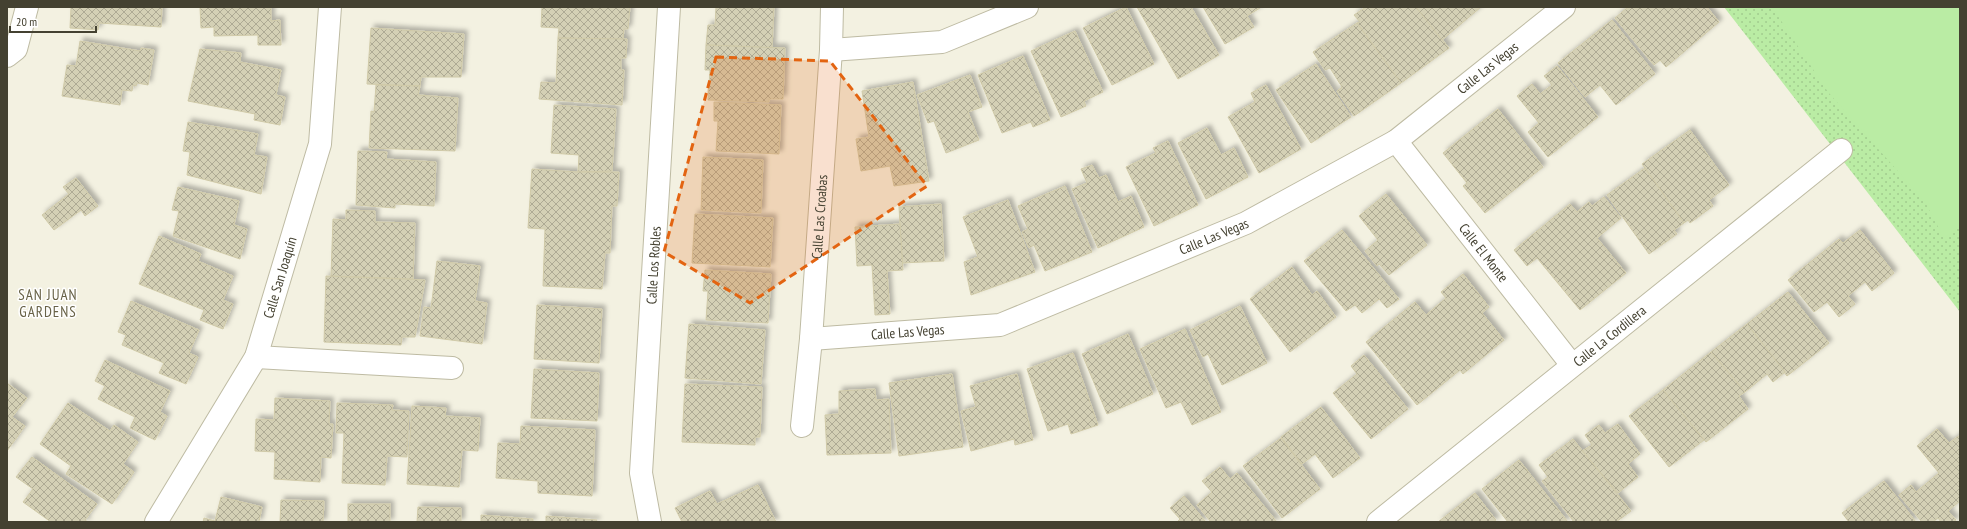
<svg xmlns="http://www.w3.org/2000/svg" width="1967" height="529" font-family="'PT Sans Narrow',sans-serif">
	<defs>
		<pattern id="grass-dots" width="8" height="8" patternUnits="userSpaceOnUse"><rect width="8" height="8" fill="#baeca4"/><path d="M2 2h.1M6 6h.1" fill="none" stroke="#a1cc8e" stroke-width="1.8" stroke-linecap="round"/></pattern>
		<pattern id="building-cross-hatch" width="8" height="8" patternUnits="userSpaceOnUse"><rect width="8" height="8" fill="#d4d0b5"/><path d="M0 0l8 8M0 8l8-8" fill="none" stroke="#aeaa94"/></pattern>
		<filter id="shadow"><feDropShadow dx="3.5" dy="-3.5" stdDeviation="2" flood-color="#0004"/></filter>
	</defs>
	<rect width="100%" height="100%" fill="#f3f1e1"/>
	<!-- grass -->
	<path fill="url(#grass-dots)" d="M 1724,7 L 1960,7 L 1960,312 Z"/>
	<!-- pitch -->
	<path fill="#baeca4" d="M 1772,7 L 1960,7 L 1960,222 L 1944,238 L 1925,202 L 1828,92 Z"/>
	<!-- building -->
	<g fill="url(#building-cross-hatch)" stroke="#d0caa8" filter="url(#shadow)">
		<path d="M 71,7 L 162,7 L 161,27 L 99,23 L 98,30 L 70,28 Z"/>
		<path d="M 200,7 L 271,7 L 271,21 L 280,20 L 281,45 L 258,45 L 258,35 L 214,36 L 214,27 L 201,28 Z"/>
		<path d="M 542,7 L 630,7 L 628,29 L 624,29 L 623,40 L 558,38 L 559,28 L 541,27 Z"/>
		<path d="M 716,7 L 774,7 L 772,48 L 706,45 L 708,25 L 715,25 Z"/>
		<path d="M 1126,7 L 1154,64 L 1112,85 L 1083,28 Z"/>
		<path d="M 1137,7 L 1191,7 L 1219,55 L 1178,79 Z"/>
		<path d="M 1203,7 L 1259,7 L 1260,8 L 1247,16 L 1254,27 L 1225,44 Z"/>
		<path d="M 1366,7 L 1416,7 L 1449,48 L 1401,83 L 1357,23 L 1360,22 L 1354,15 Z"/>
		<path d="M 1416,7 L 1481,7 L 1442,40 Z"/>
		<path d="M 1628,7 L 1707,7 L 1719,22 L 1666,67 L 1660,60 L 1654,65 L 1615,18 Z"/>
		<path d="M 1612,20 L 1655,74 L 1616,105 L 1600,85 L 1585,97 L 1558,63 Z"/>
		<path d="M 1357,23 L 1401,83 L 1354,116 L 1337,91 L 1342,87 L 1330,68 L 1325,70 L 1313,52 Z"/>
		<path d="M 371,28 L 464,34 L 461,77 L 421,77 L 420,86 L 367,84 Z"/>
		<path d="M 1075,31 L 1103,92 L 1084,101 L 1086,106 L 1061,117 L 1031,51 Z"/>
		<path d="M 558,38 L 627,39 L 626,58 L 621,58 L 621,70 L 624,70 L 622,105 L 539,99 L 541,82 L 556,83 Z"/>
		<path d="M 80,41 L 140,51 L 141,48 L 154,50 L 148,85 L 137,83 L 136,86 L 133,85 L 132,91 L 122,90 L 120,105 L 62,96 L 67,65 L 76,66 Z"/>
		<path d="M 706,45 L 785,48 L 783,99 L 769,99 L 769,102 L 708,100 L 710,70 L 705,70 Z"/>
		<path d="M 200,49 L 241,53 L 240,62 L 281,70 L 276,95 L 285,97 L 280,125 L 254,120 L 255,114 L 188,101 Z"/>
		<path d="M 1023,56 L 1050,120 L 1033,127 L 1031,122 L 1002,133 L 978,75 Z"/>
		<path d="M 1316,64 L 1351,117 L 1311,143 L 1276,90 Z"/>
		<path d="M 1557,66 L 1598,117 L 1548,157 L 1528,132 L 1539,123 L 1517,96 L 1532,84 L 1540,94 L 1552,85 L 1544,76 Z"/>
		<path d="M 970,75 L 982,107 L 968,112 L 979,140 L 946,153 L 934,121 L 928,123 L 917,95 Z"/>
		<path d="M 913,82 L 929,181 L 894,186 L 890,166 L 861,171 L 856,139 L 869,137 L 862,91 Z"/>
		<path d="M 376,85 L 420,86 L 418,95 L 458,98 L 455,151 L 369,148 L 371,111 L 374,112 Z"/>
		<path d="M 1266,85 L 1301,149 L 1259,173 L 1228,117 L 1255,102 L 1251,93 Z"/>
		<path d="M 714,102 L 781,105 L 779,154 L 716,151 L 718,121 L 714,121 Z"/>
		<path d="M 554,105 L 616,109 L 612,171 L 578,172 L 579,155 L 551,153 Z"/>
		<path d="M 1498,109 L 1543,167 L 1485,213 L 1463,186 L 1467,183 L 1443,153 Z"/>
		<path d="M 188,122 L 258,134 L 254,155 L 267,157 L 261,194 L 187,175 L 190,152 L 183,151 Z"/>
		<path d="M 1207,128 L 1221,155 L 1234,148 L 1248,177 L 1206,199 L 1178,143 Z"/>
		<path d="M 1690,130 L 1729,185 L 1709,200 L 1713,206 L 1690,223 L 1688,220 L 1684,223 L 1642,164 Z"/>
		<path d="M 1168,141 L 1198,205 L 1154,226 L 1126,167 L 1156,153 L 1153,148 Z"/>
		<path d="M 358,151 L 387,152 L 386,159 L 436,162 L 434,206 L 395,204 L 395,208 L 356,205 Z"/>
		<path d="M 703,157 L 763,160 L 761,213 L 701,210 Z"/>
		<path d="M 1092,165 L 1099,178 L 1106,175 L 1118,202 L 1131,196 L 1144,227 L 1098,248 L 1072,189 L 1087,183 L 1081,169 Z"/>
		<path d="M 1645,168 L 1684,223 L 1674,230 L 1677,234 L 1649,254 L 1607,195 Z"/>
		<path d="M 532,169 L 578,172 L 619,172 L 617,206 L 612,206 L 610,253 L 605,253 L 602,289 L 543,286 L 545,229 L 528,228 Z"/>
		<path d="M 76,178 L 98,206 L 85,216 L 81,210 L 54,230 L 42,215 L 69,194 L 63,187 Z"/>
		<path d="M 1065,186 L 1092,252 L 1045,271 L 1034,245 L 1029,248 L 1022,232 L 1028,229 L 1018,206 Z"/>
		<path d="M 178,187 L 239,201 L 234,225 L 247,229 L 240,259 L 173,236 L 179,211 L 172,210 Z"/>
		<path d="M 1386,194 L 1427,245 L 1389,275 L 1379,264 L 1377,266 L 1365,251 L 1378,240 L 1359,216 Z"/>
		<path d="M 1604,197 L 1621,218 L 1597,238 L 1626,273 L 1580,310 L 1537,258 L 1527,266 L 1514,250 L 1570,204 L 1577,212 L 1589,202 L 1592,206 Z"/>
		<path d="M 1008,200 L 1035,272 L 971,295 L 964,262 L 978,257 L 963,217 Z"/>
		<path d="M 941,204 L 944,261 L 902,263 L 899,207 Z"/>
		<path d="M 346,210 L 375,211 L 375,222 L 415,223 L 413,279 L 331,276 L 333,219 L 346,220 Z"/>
		<path d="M 695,214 L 773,218 L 770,267 L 692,263 Z"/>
		<path d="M 900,224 L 903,270 L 887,271 L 890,314 L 875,315 L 872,265 L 857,266 L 855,227 Z"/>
		<path d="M 1342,230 L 1399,299 L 1387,308 L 1379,299 L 1362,313 L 1355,305 L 1346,311 L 1304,261 Z"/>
		<path d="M 1860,230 L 1894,273 L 1872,291 L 1865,282 L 1848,296 L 1855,304 L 1839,317 L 1827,302 L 1814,312 L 1788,280 L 1839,239 L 1843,243 Z"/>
		<path d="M 159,236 L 201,254 L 198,261 L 233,276 L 223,300 L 233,304 L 223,329 L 200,320 L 204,310 L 139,284 Z"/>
		<path d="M 437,261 L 480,266 L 475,301 L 487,303 L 482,344 L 420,336 L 424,307 L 431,308 Z"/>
		<path d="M 1292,267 L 1312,295 L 1317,291 L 1336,317 L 1290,352 L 1250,299 Z"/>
		<path d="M 705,270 L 771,274 L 768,323 L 706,320 L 708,291 L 703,291 Z"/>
		<path d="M 1463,274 L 1489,307 L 1482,313 L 1504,340 L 1463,374 L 1460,370 L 1417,405 L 1366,342 L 1415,302 L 1426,315 L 1446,298 L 1441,292 Z"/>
		<path d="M 326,276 L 425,280 L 415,337 L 402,337 L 401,345 L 324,342 Z"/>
		<path d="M 1788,292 L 1829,343 L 1787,376 L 1747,324 Z"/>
		<path d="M 131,301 L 199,330 L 189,353 L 198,357 L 186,384 L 159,373 L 164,363 L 122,345 L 126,335 L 118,332 Z"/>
		<path d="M 537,305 L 602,309 L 599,363 L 534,359 Z"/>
		<path d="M 1240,306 L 1267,363 L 1222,385 L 1208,354 L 1203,357 L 1190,330 Z"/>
		<path d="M 689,324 L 765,330 L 761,384 L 685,378 Z"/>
		<path d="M 1747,324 L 1785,372 L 1773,382 L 1767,374 L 1745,392 L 1711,352 Z"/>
		<path d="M 1185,329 L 1221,412 L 1192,425 L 1181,402 L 1166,408 L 1140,349 Z"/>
		<path d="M 1128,334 L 1153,394 L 1107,414 L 1082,354 Z"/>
		<path d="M 1711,352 L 1745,392 L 1739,396 L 1748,409 L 1706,442 L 1663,390 Z"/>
		<path d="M 1073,353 L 1098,425 L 1071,434 L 1068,424 L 1048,431 L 1027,369 Z"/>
		<path d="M 1364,355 L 1408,409 L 1371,439 L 1333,393 L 1357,374 L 1351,366 Z"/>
		<path d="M 105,360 L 170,391 L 160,412 L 167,416 L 155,440 L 130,428 L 135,417 L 98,399 L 105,386 L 95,381 Z"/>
		<path d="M 534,369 L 599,373 L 597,421 L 531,418 Z"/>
		<path d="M 952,374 L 963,447 L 899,456 L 889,383 Z"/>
		<path d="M 1017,374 L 1033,440 L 1015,445 L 1014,439 L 971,451 L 961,411 L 976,407 L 970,386 Z"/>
		<path d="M 7,383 L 27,398 L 12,417 L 25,426 L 7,451 Z"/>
		<path d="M 685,384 L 762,387 L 760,437 L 755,437 L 755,445 L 682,442 Z"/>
		<path d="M 875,389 L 876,400 L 889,399 L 891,453 L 827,455 L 825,415 L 839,414 L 839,391 Z"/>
		<path d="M 1663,390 L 1704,440 L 1669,467 L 1629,416 Z"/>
		<path d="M 275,398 L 330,401 L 329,424 L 333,424 L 331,458 L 321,457 L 320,482 L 274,479 L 275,452 L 255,451 L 256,419 L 274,420 Z"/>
		<path d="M 68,403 L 110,431 L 114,425 L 138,442 L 123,464 L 134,472 L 112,504 L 66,474 L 71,466 L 40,444 Z"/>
		<path d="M 337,403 L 393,405 L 392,410 L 409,411 L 407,457 L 387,456 L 385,485 L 342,483 L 344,433 L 336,433 Z"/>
		<path d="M 412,406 L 446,408 L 445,416 L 480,418 L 478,451 L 462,450 L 459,487 L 407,484 Z"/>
		<path d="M 1321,407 L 1360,458 L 1333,478 L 1315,454 L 1302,464 L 1281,437 Z"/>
		<path d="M 1618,424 L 1640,454 L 1628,464 L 1638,477 L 1618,493 L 1582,451 L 1592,445 L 1585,435 L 1599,425 L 1605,433 Z"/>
		<path d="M 521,426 L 595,430 L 592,496 L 538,493 L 538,481 L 496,478 L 498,443 L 520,444 Z"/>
		<path d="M 1937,429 L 1949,443 L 1960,435 L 1960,501 L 1948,511 L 1956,520 L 1953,522 L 1941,522 L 1938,518 L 1933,522 L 1922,522 L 1899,495 L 1911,485 L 1916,492 L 1939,473 L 1917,446 Z"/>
		<path d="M 1281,438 L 1320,489 L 1282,518 L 1243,466 Z"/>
		<path d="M 1573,439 L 1631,511 L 1616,522 L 1574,522 L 1542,481 L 1548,477 L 1539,465 Z"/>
		<path d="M 32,457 L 97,504 L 85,520 L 88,522 L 51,522 L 23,502 L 33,489 L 16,477 Z"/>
		<path d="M 1519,460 L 1568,522 L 1508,522 L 1482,489 Z"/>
		<path d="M 1220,467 L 1230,479 L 1237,473 L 1277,522 L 1211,522 L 1197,505 L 1212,492 L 1202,481 Z"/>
		<path d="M 1884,481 L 1916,522 L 1849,522 L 1842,513 Z"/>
		<path d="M 758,485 L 776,522 L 682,522 L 675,508 L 710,491 L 717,504 Z"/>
		<path d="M 1475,493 L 1496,520 L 1493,522 L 1438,522 Z"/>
		<path d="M 1184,496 L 1206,522 L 1177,522 L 1180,519 L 1170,508 Z"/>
		<path d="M 221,497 L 262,507 L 259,522 L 203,522 L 204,518 L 215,521 Z"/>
		<path d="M 281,500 L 324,501 L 323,522 L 280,522 Z"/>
		<rect x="348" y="504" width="42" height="18"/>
		<path d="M 418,507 L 461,508 L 461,522 L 417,522 Z"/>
		<path d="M 481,515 L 533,519 L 533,522 L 481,522 Z"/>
		<path d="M 546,516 L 597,520 L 596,522 L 546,522 Z"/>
	</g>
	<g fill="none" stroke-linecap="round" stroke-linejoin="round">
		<defs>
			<g id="street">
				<path d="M 831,50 L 942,42 L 1027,7"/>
				<path d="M 7,56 L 16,49 L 27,7"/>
				<path id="s1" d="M 1396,141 L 1572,365"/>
				<path id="s2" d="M 811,339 L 1000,325 L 1246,223 L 1396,141 L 1564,7"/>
				<path d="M 256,357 L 452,368"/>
				<path id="s3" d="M 802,426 L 811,339 L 831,50 L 832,7"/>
				<path id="s4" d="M 156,522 L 256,357 L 320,144 L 330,7"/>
				<path id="s5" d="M 650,522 L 641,473 L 669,7"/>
				<path id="s6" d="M 1378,522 L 1841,150"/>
			</g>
		</defs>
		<!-- street casing -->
		<use href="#street" stroke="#bebba3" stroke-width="24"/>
		<!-- street -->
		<use href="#street" stroke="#fff" stroke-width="22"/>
	</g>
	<!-- marked area -->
	<path fill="#e36411" fill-opacity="0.2" stroke="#e36411" stroke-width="3" stroke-dasharray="8 5" stroke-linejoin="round" d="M 716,57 L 830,61 L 927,186 L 750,303 L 664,252 Z"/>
	<g text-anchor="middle" stroke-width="3" stroke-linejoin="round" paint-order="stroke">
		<!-- street labels -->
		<g font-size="14" fill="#444131" stroke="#fff">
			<text dy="5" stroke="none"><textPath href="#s2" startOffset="744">Calle Las Vegas</textPath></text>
			<text dy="5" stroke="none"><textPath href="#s3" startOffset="210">Calle Las Croabas</textPath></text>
			<text dy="5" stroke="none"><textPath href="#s2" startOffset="421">Calle Las Vegas</textPath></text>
			<text dy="5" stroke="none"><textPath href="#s1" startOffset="142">Calle El Monte</textPath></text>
			<text dy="5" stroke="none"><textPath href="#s5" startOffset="258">Calle Los Robles</textPath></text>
			<text dy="5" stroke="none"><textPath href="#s4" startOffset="276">Calle San Joaquín</textPath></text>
			<text dy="5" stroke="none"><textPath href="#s2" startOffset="97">Calle Las Vegas</textPath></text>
			<text dy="5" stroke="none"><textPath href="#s6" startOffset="297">Calle La Cordillera</textPath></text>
		</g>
		<!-- neighbourhood labels -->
		<g font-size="15" letter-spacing="1" fill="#686247" stroke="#fff">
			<text x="48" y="300">SAN JUAN<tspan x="48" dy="17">GARDENS</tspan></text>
		</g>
	</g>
	<!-- border -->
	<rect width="1967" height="529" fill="none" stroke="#444131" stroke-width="16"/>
	<!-- scale -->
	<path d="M10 26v6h86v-6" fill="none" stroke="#444131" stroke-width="2"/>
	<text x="16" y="26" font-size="12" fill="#444131" stroke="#ffffff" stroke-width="3" paint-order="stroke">20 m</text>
</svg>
